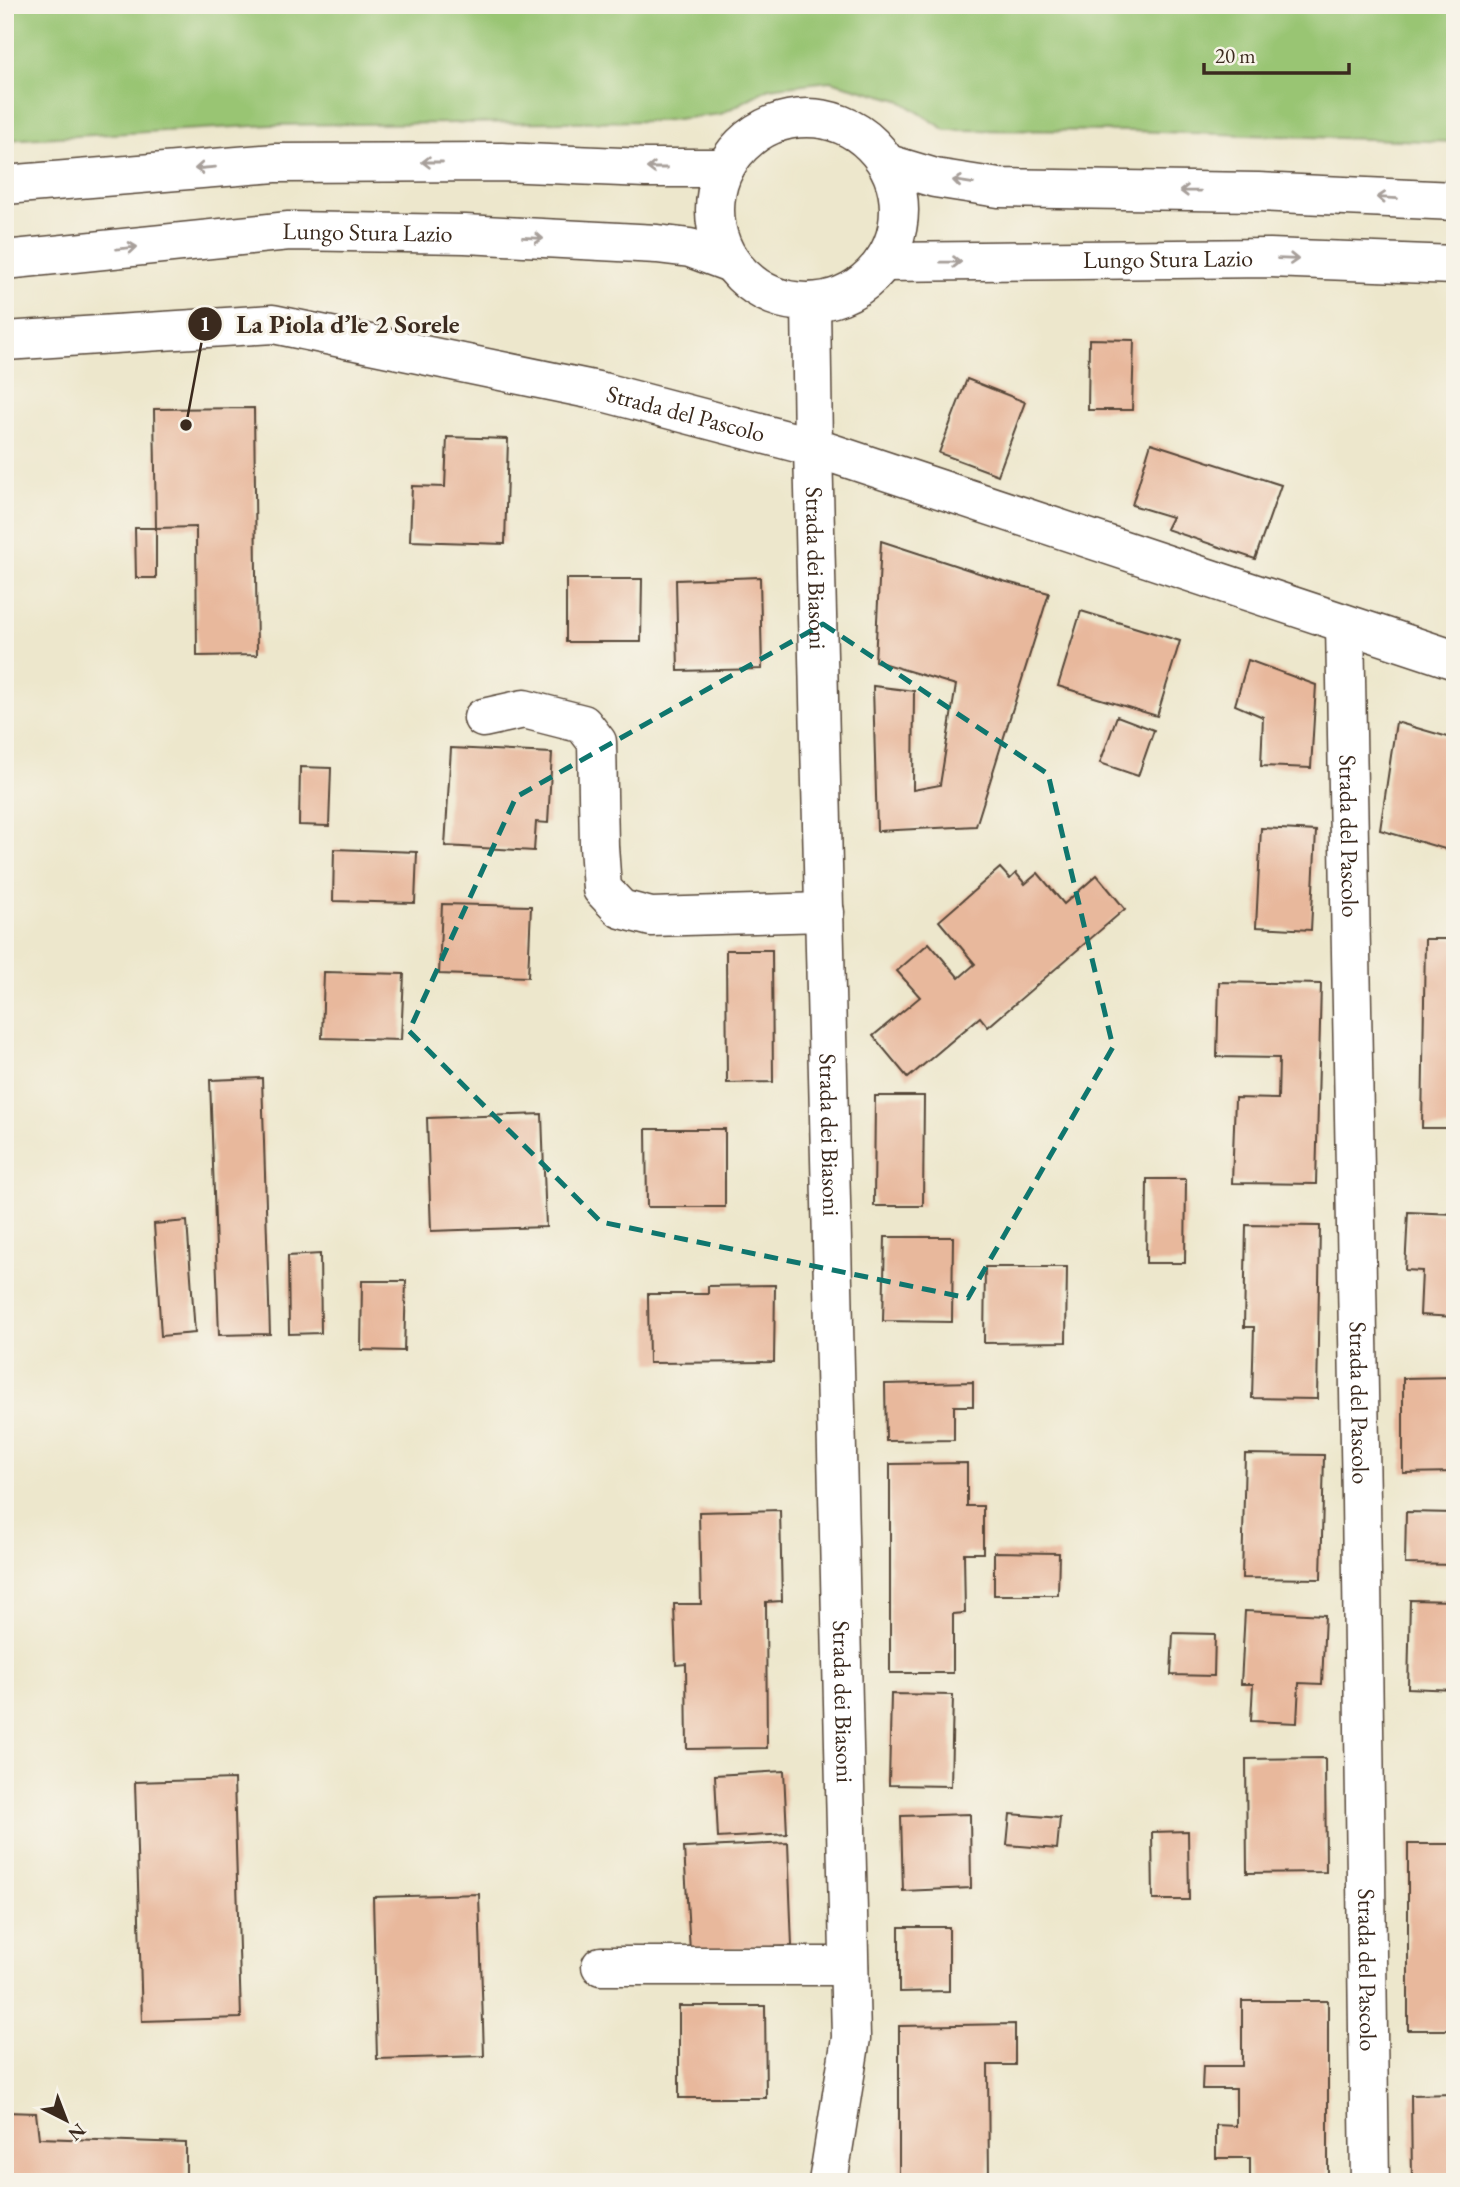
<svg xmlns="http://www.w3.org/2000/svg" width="1460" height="2187" font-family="'EB Garamond',serif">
	<rect width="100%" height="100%" fill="#f7f3e8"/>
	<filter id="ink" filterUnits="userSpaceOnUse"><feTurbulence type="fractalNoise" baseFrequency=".0143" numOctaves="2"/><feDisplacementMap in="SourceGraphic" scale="14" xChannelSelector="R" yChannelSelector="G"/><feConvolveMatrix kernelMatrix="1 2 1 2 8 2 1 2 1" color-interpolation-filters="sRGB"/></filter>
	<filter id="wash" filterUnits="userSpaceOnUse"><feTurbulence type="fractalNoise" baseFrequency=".00686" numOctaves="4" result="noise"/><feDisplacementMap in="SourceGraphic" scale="28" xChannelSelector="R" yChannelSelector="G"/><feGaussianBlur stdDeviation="1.57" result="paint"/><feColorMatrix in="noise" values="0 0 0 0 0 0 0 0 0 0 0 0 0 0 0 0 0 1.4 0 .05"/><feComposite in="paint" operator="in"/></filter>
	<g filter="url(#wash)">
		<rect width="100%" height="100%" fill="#ede7cc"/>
		<!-- green -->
		<path fill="#99c573" stroke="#6a7848" stroke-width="2" d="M 5,5 L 1455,5 L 1455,142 L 1131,131 L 946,130 L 899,100 L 830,81 L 769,88 L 721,114 L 660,121 L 271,125 L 5,140 Z"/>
		<g id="blocks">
			<!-- building -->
			<g fill="#e8b89c">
				<path d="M 1089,339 L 1134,340 L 1132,410 L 1088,410 Z"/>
				<path d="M 967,379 L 1025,402 L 998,475 L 939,453 Z"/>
				<path d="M 254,408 L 257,655 L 197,656 L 196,527 L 156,528 L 156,578 L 136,578 L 135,528 L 156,528 L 154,409 Z"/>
				<path d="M 447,437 L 508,439 L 505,544 L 410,541 L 412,486 L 445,487 Z"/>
				<path d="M 1151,443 L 1281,485 L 1255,559 L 1166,529 L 1172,517 L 1132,505 Z"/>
				<path d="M 881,541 L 1003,581 L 1049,593 L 976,826 L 877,831 L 873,686 L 914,691 L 913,790 L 940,785 L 956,685 L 875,661 Z"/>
				<path d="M 760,577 L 762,669 L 678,671 L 676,580 Z"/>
				<path d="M 566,579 L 642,579 L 641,642 L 566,642 Z"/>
				<path d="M 1081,611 L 1180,641 L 1157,716 L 1058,686 Z"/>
				<path d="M 1248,660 L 1316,685 L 1311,768 L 1261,766 L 1263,717 L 1235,705 Z"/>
				<path d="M 1117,716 L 1154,730 L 1138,776 L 1100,763 Z"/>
				<path d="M 1396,722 L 1455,739 L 1455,852 L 1380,830 Z"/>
				<path d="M 451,748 L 552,753 L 548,823 L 536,822 L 534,851 L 445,846 Z"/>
				<path d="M 300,767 L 331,768 L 329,826 L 299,825 Z"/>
				<path d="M 1261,828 L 1316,831 L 1311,930 L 1256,927 Z"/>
				<path d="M 334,849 L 417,852 L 415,903 L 333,901 Z"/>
				<path d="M 1000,868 L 1010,879 L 1016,873 L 1025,884 L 1038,873 L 1064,904 L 1097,875 L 1125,909 L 988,1027 L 980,1017 L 908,1078 L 873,1036 L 920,997 L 897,971 L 929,943 L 959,978 L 975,964 L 939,921 Z"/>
				<path d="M 442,904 L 531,906 L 528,977 L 439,974 Z"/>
				<path d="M 1425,939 L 1455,939 L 1455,1128 L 1422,1128 Z"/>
				<path d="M 726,950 L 772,950 L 773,1082 L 727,1083 Z"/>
				<path d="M 324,972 L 404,974 L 401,1040 L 322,1038 Z"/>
				<path d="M 1219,982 L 1321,984 L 1316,1184 L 1232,1183 L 1235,1098 L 1278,1099 L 1279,1058 L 1217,1057 Z"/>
				<path d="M 262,1078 L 270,1334 L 219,1335 L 210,1080 Z"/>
				<path d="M 875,1096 L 924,1096 L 923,1206 L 874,1206 Z"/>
				<path d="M 542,1114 L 546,1227 L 431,1231 L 427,1118 Z"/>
				<path d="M 646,1129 L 725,1129 L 725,1207 L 647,1207 Z"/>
				<path d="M 1147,1179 L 1186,1179 L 1185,1263 L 1146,1263 Z"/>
				<path d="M 1408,1212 L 1455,1214 L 1455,1317 L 1420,1315 L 1422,1271 L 1405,1270 Z"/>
				<path d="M 187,1221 L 195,1333 L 161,1336 L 154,1224 Z"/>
				<path d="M 1246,1225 L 1320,1226 L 1317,1399 L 1252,1398 L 1254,1327 L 1244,1327 Z"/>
				<path d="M 885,1237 L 953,1237 L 952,1322 L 883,1321 Z"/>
				<path d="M 320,1254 L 321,1333 L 289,1334 L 288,1256 Z"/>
				<path d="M 985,1267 L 1067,1267 L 1066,1342 L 984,1343 Z"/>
				<path d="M 362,1281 L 406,1281 L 404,1351 L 361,1350 Z"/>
				<path d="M 775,1285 L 774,1362 L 649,1363 L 648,1294 L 708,1294 L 708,1286 Z"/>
				<path d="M 1455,1377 L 1455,1472 L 1403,1473 L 1403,1378 Z"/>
				<path d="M 973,1382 L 973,1406 L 954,1406 L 954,1440 L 886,1441 L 885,1384 Z"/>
				<path d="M 1245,1454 L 1324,1455 L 1321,1579 L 1242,1578 Z"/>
				<path d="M 967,1463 L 967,1506 L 983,1506 L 983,1553 L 964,1553 L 965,1613 L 953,1614 L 953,1673 L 890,1673 L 890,1464 Z"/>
				<path d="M 780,1510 L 782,1601 L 766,1602 L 767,1748 L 687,1749 L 686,1664 L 676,1665 L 674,1604 L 701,1604 L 699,1512 Z"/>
				<path d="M 1406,1512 L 1455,1513 L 1455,1565 L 1405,1564 Z"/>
				<path d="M 994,1552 L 1059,1553 L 1058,1595 L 994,1595 Z"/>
				<path d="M 1410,1600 L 1455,1601 L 1455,1690 L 1408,1688 Z"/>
				<path d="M 1245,1611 L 1325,1615 L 1322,1684 L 1299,1683 L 1297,1723 L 1251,1721 L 1253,1684 L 1241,1684 Z"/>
				<path d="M 1173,1633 L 1215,1634 L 1214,1676 L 1171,1675 Z"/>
				<path d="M 891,1694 L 953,1695 L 951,1786 L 889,1785 Z"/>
				<path d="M 1325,1758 L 1326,1872 L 1247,1873 L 1246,1759 Z"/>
				<path d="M 784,1771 L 787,1834 L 718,1838 L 715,1775 Z"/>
				<path d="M 234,1779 L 241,2018 L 142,2021 L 135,1782 Z"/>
				<path d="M 970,1814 L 971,1888 L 903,1891 L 901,1816 Z"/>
				<path d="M 1010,1814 L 1060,1818 L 1057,1849 L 1007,1845 Z"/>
				<path d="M 1188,1831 L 1189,1900 L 1153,1900 L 1152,1832 Z"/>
				<path d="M 788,1843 L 792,1946 L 690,1951 L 684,1848 Z"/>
				<rect x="1408" y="1844" width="47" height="186"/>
				<path d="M 479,1894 L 484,2056 L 377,2059 L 373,1897 Z"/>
				<path d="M 899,1927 L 949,1927 L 949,1991 L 899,1992 Z"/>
				<path d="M 1242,2001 L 1328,2001 L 1328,2182 L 1250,2182 L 1250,2158 L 1216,2158 L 1216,2125 L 1236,2126 L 1236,2089 L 1202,2089 L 1203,2066 L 1242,2066 Z"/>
				<path d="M 679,2006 L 765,2006 L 766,2098 L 679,2098 Z"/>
				<path d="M 1015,2024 L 1015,2065 L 988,2065 L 989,2182 L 899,2182 L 899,2026 Z"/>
				<path d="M 1455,2094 L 1455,2182 L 1412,2182 L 1411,2095 Z"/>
				<path d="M 5,2112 L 36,2113 L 39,2138 L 186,2143 L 186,2182 L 5,2182 Z"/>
			</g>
		</g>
	</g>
	<g filter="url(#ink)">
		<use href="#blocks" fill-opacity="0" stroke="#564638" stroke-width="2"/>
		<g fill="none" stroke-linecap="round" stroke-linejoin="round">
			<defs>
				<g id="minor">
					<path id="s1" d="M 811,302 L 813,447 L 851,2038 L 828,2182"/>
					<path id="s2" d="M 5,341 L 273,324 L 603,392 L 813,447 L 1455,660"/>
					<path id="s3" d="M 1345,624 L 1361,1500 L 1370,2182"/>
					<path d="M 483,718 L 524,709 L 583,724 L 597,742 L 599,846 L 602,889 L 621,909 L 651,917 L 825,912"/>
					<path d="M 601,1966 L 849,1966"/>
				</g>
				<g id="primary">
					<circle cx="807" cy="210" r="92"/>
					<path d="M 888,164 L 935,178 L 999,188 L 1258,192 L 1455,201"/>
					<path d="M 5,185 L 275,163 L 501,162 L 646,168 L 725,168"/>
					<path id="s4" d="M 5,260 L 289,231 L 465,234 L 657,244 L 690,248 L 728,262"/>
					<path id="s5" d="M 883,262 L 1270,258 L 1455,265"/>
				</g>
			</defs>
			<!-- minor casing -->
			<use href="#minor" stroke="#564638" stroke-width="41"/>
			<!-- primary casing -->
			<use href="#primary" stroke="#564638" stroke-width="41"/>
			<!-- minor -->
			<use href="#minor" stroke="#fff" stroke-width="38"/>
			<!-- primary -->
			<use href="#primary" stroke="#fff" stroke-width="38"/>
		</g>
		<!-- one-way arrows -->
		<defs><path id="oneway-shaft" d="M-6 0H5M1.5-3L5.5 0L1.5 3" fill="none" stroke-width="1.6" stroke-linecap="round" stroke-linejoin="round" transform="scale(1.75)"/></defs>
		<g stroke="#a79f9a">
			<use href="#oneway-shaft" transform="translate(432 162) rotate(180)"/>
			<use href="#oneway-shaft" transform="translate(205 168) rotate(175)"/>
			<use href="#oneway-shaft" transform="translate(657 168) rotate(180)"/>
			<use href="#oneway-shaft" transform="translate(963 182) rotate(-171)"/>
			<use href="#oneway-shaft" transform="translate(1190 191) rotate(-179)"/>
			<use href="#oneway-shaft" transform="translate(1387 198) rotate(-177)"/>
			<use href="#oneway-shaft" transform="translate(533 238) rotate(3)"/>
			<use href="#oneway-shaft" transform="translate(127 248) rotate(-6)"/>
			<use href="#oneway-shaft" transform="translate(1288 259) rotate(2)"/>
			<use href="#oneway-shaft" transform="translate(951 262) rotate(-1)"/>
		</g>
	</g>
	<!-- marked area -->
	<path fill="none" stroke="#0f766e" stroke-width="5" stroke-dasharray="14 9" stroke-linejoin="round" d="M 823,624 L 1048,774 L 1113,1047 L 968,1298 L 601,1222 L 409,1031 L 516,797 Z"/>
	<g text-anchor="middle" stroke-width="6" stroke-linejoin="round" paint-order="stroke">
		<!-- street labels -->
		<g font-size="24" fill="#3b2a1e" stroke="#f7f3e8">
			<text dy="8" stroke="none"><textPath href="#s4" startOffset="364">Lungo Stura Lazio</textPath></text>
			<text dy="8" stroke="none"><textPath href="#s5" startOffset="285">Lungo Stura Lazio</textPath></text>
			<text dy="8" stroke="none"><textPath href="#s2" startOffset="691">Strada del Pascolo</textPath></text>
			<text dy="8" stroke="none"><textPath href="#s1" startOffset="266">Strada dei Biasoni</textPath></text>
			<text dy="8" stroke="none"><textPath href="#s3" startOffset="212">Strada del Pascolo</textPath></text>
			<text dy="8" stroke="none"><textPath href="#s1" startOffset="833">Strada dei Biasoni</textPath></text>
			<text dy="8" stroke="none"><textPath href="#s3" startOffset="779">Strada del Pascolo</textPath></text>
			<text dy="8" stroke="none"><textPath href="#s1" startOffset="1400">Strada dei Biasoni</textPath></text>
			<text dy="8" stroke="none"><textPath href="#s3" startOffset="1346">Strada del Pascolo</textPath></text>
		</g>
	</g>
	<!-- callouts -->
	<path fill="none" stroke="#3b2a1e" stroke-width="2.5" d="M186 425L205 324"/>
	<g fill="#3b2a1e" stroke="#f7f3e8" stroke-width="2.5">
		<circle cx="186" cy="425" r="7"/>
		<circle cx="205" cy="324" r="18"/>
	</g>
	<g font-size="21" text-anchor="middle" font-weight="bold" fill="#fff">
		<text x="205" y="331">1</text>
	</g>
	<g font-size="26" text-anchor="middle" font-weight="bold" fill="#3b2a1e" stroke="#f7f3e8" stroke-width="6" stroke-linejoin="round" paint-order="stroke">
		<text x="348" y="333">La Piola d’le 2 Sorele</text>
	</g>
	<!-- margin -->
	<rect width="1460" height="2187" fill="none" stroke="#f7f3e8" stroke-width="28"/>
	<!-- north arrow -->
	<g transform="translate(66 2120) rotate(138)" stroke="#f7f3e8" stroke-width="5" paint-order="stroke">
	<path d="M0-5L12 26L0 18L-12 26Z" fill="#3b2a1e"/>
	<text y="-10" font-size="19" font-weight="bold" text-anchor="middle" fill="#3b2a1e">N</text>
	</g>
	<!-- scale -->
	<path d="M1204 63v10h145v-10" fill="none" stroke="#3b2a1e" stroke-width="3.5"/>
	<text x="1215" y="63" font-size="21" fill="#3b2a1e" stroke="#f7f3e8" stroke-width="5" paint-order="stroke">20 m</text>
</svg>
